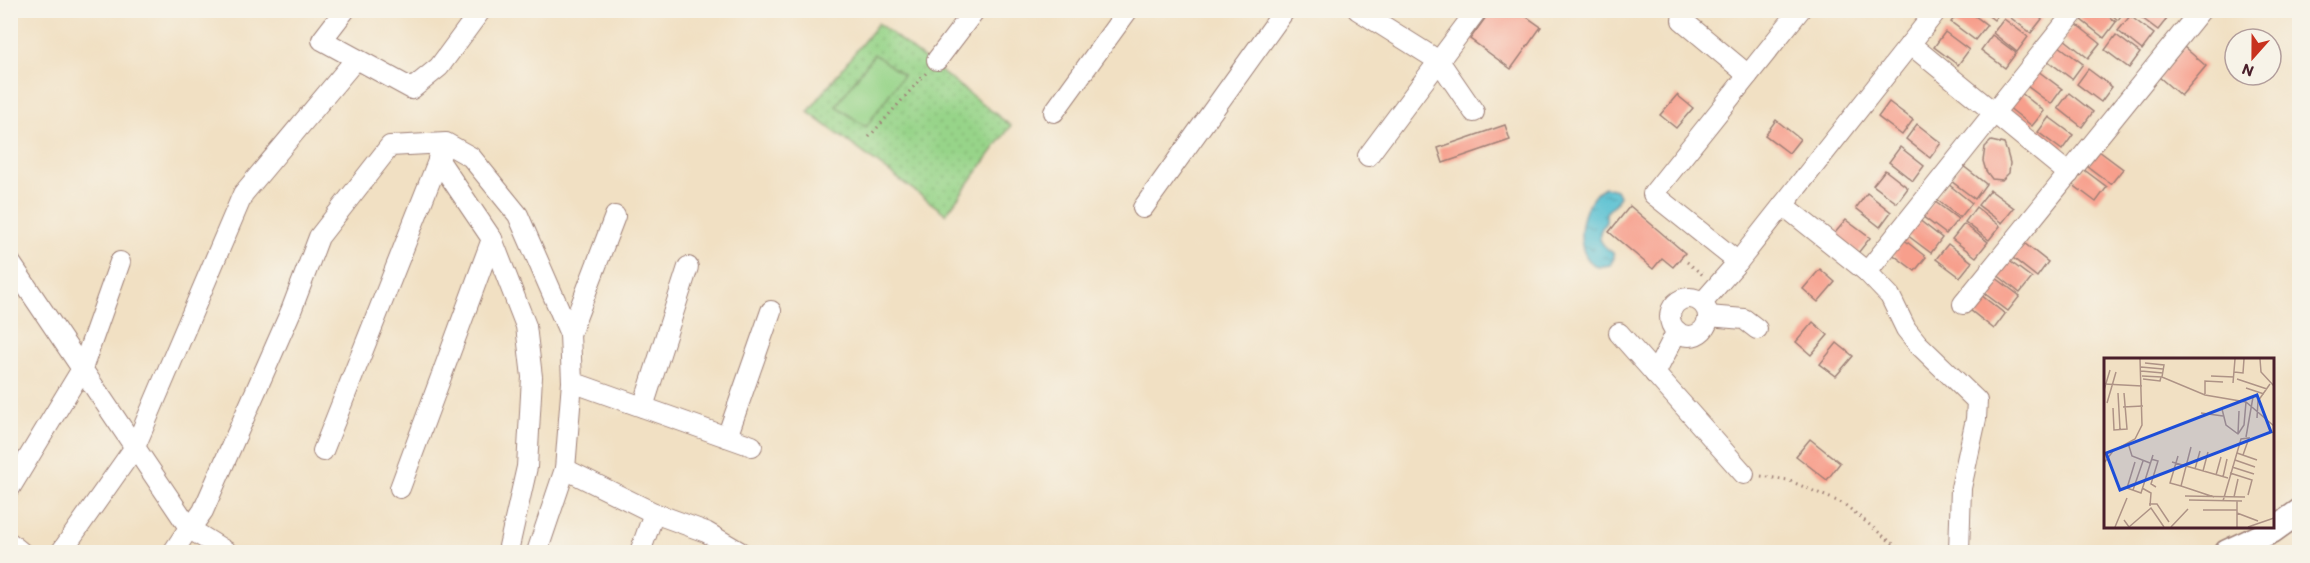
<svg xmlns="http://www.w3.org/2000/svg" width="2310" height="563" font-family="Itim,sans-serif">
	<defs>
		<pattern id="park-dots" width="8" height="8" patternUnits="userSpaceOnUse" patternTransform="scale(1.5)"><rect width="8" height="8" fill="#97d489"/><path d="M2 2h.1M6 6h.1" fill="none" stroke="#84b676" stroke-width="1.8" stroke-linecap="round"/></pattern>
		<pattern id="water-ripples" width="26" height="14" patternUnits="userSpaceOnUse" patternTransform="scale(1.5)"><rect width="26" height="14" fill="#56c0d2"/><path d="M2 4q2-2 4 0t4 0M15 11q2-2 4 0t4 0" fill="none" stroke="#499bab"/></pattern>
	</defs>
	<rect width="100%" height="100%" fill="#f7f3e8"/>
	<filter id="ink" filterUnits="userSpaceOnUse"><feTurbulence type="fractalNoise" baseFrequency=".0167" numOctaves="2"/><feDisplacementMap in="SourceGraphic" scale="12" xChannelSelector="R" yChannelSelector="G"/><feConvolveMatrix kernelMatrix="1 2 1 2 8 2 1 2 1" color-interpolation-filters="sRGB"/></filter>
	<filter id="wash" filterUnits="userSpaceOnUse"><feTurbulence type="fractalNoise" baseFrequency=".008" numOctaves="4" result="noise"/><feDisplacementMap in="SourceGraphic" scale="24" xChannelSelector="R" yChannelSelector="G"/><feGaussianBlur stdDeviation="1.35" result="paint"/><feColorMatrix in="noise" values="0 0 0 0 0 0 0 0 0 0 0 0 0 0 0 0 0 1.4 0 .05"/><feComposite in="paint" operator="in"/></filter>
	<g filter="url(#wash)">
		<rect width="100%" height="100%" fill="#f1e0c3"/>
		<!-- park -->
		<path fill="url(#park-dots)" stroke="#707a5a" stroke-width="1.5" d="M 878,23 L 1011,126 L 946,214 L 808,112 Z"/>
		<!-- pitch -->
		<path fill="#97d489" stroke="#707a5a" stroke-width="1.5" d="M 874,54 L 903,75 L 866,127 L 836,106 Z"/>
		<!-- water -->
		<path fill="url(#water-ripples)" stroke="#50707e" stroke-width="1.5" d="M 1605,187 L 1616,190 L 1619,196 L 1617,201 L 1606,213 L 1606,222 C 1594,236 1600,244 1613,253 L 1614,258 L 1610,265 L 1598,267 C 1569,254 1581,199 1605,187 Z"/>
		<g id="blocks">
			<!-- building -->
			<g fill="#f79f8c">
				<path d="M 1491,10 L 1517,10 L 1541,27 L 1511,69 L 1470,39 Z"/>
				<path d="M 1960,10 L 1967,10 L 1987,25 L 1975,40 L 1951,22 Z"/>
				<path d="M 1981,10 L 2002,10 L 1994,20 Z"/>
				<path d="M 2010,10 L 2032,10 L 2042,19 L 2031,33 L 2007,15 Z"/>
				<path d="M 2087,10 L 2100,10 L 2116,22 L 2104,38 L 2080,19 Z"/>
				<path d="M 2106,10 L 2125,10 L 2118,20 Z"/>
				<path d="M 2135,10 L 2163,10 L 2170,15 L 2158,30 L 2134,12 Z"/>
				<path d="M 2130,16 L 2154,34 L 2142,50 L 2118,31 Z"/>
				<path d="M 2004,19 L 2028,37 L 2017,52 L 1993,33 Z"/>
				<path d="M 2076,24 L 2100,43 L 2088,58 L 2064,39 Z"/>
				<path d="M 1945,32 L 1969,50 L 1958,65 L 1934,47 Z"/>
				<path d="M 1992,35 L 2016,53 L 2005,68 L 1981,50 Z"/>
				<path d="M 2116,35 L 2140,53 L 2129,68 L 2105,50 Z"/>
				<path d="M 2059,46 L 2083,64 L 2072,79 L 2048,61 Z"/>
				<path d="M 2184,47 L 2206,66 L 2181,96 L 2159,77 Z"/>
				<path d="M 2088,69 L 2112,87 L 2101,102 L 2077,84 Z"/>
				<path d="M 2038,71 L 2062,89 L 2051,104 L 2027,86 Z"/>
				<path d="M 2020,92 L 2044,111 L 2032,126 L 2008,107 Z"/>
				<path d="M 2069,93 L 2093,112 L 2082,127 L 2058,108 Z"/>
				<path d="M 1677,95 L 1693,108 L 1676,128 L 1660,115 Z"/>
				<path d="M 1889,102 L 1913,120 L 1902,135 L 1878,117 Z"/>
				<path d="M 2049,117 L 2073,135 L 2062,150 L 2038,132 Z"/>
				<path d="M 1776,120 L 1800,139 L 1789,153 L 1765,135 Z"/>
				<path d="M 1917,124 L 1941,143 L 1930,158 L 1906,139 Z"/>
				<path d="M 1505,125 L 1510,140 L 1443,163 L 1438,148 Z"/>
				<path d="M 1991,141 L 2004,144 L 2007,152 L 2010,163 L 2009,173 L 2002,180 L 1992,179 L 1986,171 L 1983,161 L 1985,147 Z"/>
				<path d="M 1900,147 L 1924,166 L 1913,181 L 1889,162 Z"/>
				<path d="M 2099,151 L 2123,169 L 2111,184 L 2087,166 Z"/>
				<path d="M 1962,165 L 1986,184 L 1975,199 L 1951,181 Z"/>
				<path d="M 2083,169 L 2107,187 L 2096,202 L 2072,184 Z"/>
				<path d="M 1885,170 L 1908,188 L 1897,203 L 1873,185 Z"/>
				<path d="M 1948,184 L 1972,203 L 1960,218 L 1936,199 Z"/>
				<path d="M 1990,190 L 2014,208 L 2002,223 L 1978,205 Z"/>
				<path d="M 1867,193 L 1891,212 L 1880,227 L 1856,208 Z"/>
				<path d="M 1934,201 L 1958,219 L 1946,234 L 1922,216 Z"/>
				<path d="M 1630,206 L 1685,253 L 1673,267 L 1662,258 L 1653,269 L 1609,232 Z"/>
				<path d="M 1976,207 L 2000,226 L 1989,240 L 1965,222 Z"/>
				<path d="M 1918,219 L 1942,238 L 1931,253 L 1907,235 Z"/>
				<path d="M 1846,220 L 1870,238 L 1858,253 L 1834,234 Z"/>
				<path d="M 1964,224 L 1988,242 L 1976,257 L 1952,239 Z"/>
				<path d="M 1902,238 L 1926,257 L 1915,271 L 1891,253 Z"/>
				<path d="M 2024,243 L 2048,262 L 2037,277 L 2013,258 Z"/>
				<path d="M 1948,244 L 1972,262 L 1960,277 L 1936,259 Z"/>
				<path d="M 2008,260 L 2032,278 L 2020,293 L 1996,274 Z"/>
				<path d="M 1820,269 L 1835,282 L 1818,302 L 1803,289 Z"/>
				<path d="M 1996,278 L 2020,296 L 2008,311 L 1984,293 Z"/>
				<path d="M 1981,295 L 2005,314 L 1994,329 L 1970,310 Z"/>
				<path d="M 1813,322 L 1828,335 L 1811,355 L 1796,342 Z"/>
				<path d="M 1837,343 L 1853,356 L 1836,376 L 1820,364 Z"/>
				<path d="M 1810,439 L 1840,463 L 1827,480 L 1796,456 Z"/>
			</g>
		</g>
	</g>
	<g filter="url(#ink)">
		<use href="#blocks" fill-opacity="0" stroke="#9e8077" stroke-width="1.5"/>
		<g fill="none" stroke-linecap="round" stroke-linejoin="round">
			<defs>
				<g id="minor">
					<path d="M 345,10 L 322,40 L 412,89 L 439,67 L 481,10"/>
					<path d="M 1358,10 L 1439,61 L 1474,112"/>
					<path d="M 1682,20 L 1748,75"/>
					<path d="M 1910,44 L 2069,174"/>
					<path d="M 937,60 L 975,10"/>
					<path d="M 1054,112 L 1128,10"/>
					<path d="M 1368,156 L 1477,10"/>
					<path d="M 438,159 L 492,239 L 526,326 L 532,377 L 527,467 L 508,551"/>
					<path d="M 1783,205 L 1867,272 L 1890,296 L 1906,329 L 1918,344 L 1977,401 L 1976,419 L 1961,488 L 1959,552"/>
					<path d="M 1143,208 L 1285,10"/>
					<path d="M 10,262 L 190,529 L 227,552"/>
					<path d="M 1738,262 L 1653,194 L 1800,10"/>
					<path d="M 1867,272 L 2076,10"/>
					<circle cx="1689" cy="317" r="19"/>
					<path d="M 1702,303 L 1738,262 L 1937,10"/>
					<path d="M 1963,304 L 2201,10"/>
					<path d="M 1708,316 L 1744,319 L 1757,329"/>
					<path d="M 1619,333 L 1744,474"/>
					<path d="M 570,334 L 615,216"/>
					<path d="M 1655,374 L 1677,331"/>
					<path d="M 572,382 L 752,446"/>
					<path d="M 643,407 L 688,267"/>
					<path d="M 727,437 L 771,311"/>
					<path d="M 323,451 L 442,151"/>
					<path d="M 565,469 L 654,513 L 706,532 L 740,552"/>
					<path d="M 10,488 L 82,369 L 120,262"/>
					<path d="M 400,488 L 492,239"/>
					<path d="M 190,529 L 203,511 L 291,311 L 319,237 L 390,146 L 446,143 L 471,157 L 518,215 L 570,334 L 572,382 L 565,469 L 537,552"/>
					<path d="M 10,543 L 21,552"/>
					<path d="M 61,552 L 135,447 L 243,194 L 356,59"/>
					<path d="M 173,552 L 189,528"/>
					<path d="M 640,552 L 654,513"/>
				</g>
				<path id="major" d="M 2227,552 L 2272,531 L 2300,511"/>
			</defs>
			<!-- minor casing -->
			<use href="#minor" stroke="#9e8077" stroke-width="22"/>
			<!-- major casing -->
			<use href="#major" stroke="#9e8077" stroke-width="27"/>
			<!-- path -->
			<g stroke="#9e8077" stroke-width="3" stroke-dasharray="1.5 4.5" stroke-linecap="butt">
				<path d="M 869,137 L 926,73"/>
				<path d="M 1687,262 L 1704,276"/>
				<path d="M 1761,476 L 1788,480 L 1844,504 L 1903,552"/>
			</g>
			<!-- minor -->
			<use href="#minor" stroke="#fff" stroke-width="20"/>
			<!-- major -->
			<use href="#major" stroke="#fff" stroke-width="24"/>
		</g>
	</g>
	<!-- overview -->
	<g transform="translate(2104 358)">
		<rect width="170" height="170" fill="#f1e0c3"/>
		<path fill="none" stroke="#ae9386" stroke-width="1.5" d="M 156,1 L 157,14 L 170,28M 41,5 L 60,7 L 58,19M 37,9 L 59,11M 37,13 L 59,15M 130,14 L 139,15 L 140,1M 38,18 L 58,19 L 101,37 L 142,44 L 170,68M 107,18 L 130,19M 39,21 L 56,23 L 57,19M 133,21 L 163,31M 129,25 L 131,1M 0,26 L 38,28M 142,30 L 160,36M 0,32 L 6,12M 14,35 L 16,71M 101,36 L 101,23 L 119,24M 3,45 L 12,14M 19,49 L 39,48M 9,50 L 10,72 L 23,71 L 20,35M 118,51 L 122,67 L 134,76M 97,55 L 119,58M 153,60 L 154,43 L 166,26M 134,76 L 140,67 L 142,44M 134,76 L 135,53M 142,79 L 149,39M 24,85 L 28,98 L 46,105M 87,89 L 77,128 L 110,139M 133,95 L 153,102M 74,98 L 66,125 L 77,128M 47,101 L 54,103 L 47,126 L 52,129M 131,102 L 151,109M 31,104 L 23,130 L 37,135 L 49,97M 68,104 L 124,120M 0,105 L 9,93 L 31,81 L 38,67 L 36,1M 128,109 L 150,116M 91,111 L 96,93M 99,113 L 104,94M 126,115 L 148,122 L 144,137M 112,117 L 117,99M 119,119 L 123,101M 38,130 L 47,135 L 46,148M 29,132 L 39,103M 81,138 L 141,139M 130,139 L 134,121M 85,142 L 138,143M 119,143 L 137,81 L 145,80 L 139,97M 45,146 L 53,146 L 65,164M 99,152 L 133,152M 133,155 L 154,163M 20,162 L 25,169 L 47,150 L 60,169M 11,169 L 23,140M 67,169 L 84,151M 133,169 L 133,143M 144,169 L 170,160"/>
		<path fill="#1d4ed8" fill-opacity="0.15" stroke="#1d4ed8" stroke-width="3" d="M 153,37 L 167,74 L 16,132 L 2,95 Z"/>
		<rect width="170" height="170" fill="none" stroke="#4a1f2b" stroke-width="3"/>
	</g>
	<!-- margin -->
	<rect width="2310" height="563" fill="none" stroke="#f7f3e8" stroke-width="36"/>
	<!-- north arrow -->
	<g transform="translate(2253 57) rotate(201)"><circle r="28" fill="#f7f3e8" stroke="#b29e9c" stroke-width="1.5"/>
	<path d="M0-4.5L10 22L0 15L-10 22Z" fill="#c8321e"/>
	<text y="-9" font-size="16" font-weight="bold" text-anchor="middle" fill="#4a1f2b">N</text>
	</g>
</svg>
